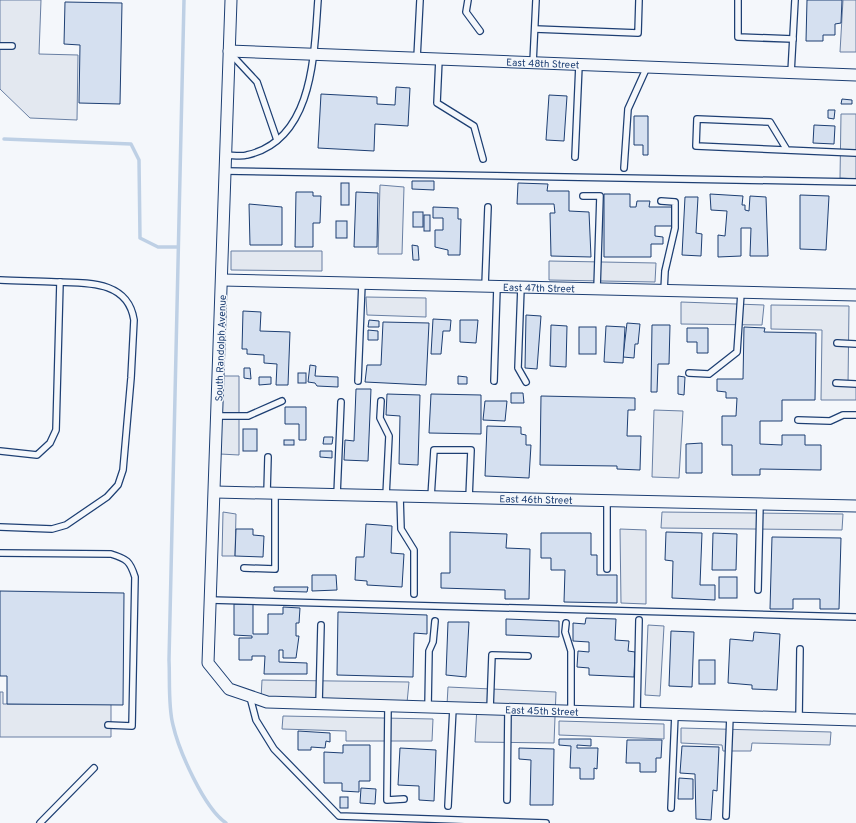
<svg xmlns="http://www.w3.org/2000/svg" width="856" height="823" font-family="Overpass,sans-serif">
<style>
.parking{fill:#e3e8f0;stroke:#687fa3}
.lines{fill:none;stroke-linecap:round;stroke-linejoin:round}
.stream{stroke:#bed0e5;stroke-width:3.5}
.building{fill:#d5e0f0;stroke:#1d3f73}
.lane-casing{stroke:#1d3f73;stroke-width:8}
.street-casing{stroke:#1d3f73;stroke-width:13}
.lane{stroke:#f4f7fb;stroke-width:5.5}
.street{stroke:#f4f7fb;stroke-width:11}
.labels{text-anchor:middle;stroke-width:3;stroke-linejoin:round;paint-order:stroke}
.street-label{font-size:10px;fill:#1d3f73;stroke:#f4f7fb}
</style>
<rect width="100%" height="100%" fill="#f4f7fb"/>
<!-- parking -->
<g class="parking">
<path d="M0 0H41L39 54 78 55 77 120 30 118 0 89Z"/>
<path d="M843 0H856V52H840Z"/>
<path d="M841 114H856V179L840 178Z"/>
<path d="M380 185 404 187 402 254H378Z"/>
<path d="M231 251H322V271L231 270Z"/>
<path d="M549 261 656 263 655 282 549 280Z"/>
<path d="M366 297 426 298V317L367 315Z"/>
<path d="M681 302 764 305 762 325 681 324Z"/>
<path d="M771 305 849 306 848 385 856 386V400H821L822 330 771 329Z"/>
<path d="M223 376H239V455L220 454Z"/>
<path d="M654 410 683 411 679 478 652 477Z"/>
<path d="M223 512 236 514 235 556H222Z"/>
<path d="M662 512 843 514 842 530 661 528Z"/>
<path d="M620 529 646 530V604L621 603Z"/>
<path d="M648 625 664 626 660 696 645 695Z"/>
<path d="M262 680 409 682 407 703 261 699Z"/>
<path d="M448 687 556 692 554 743 475 742 477 706 447 705Z"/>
<path d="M0 692H3V704H111V737H0Z"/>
<path d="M283 716 433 719 432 741H346V731L282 729Z"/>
<path d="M559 721 664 724V739L559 735Z"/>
<path d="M681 728 831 732 830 745 752 743 751 751H723L722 745 681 743Z"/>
</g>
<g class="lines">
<!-- stream -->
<g class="stream">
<path d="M184 0 169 660C170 679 168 707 173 725 179 751 204 808 226 823"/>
<path d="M4 139 131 144 139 160 140 238 158 247H178"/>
</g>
</g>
<!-- building -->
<g class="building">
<path d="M807 0H842L841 23 835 24V35H823V41H806Z"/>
<path d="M65 2 122 3 120 104 79 103 80 45 64 44Z"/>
<path d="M396 87 410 88 408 126 375 124 374 151 318 148 321 94 377 97V104L395 105Z"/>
<path d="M549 95 567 96 564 141 546 140Z"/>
<path d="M842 99 852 100V104H841Z"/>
<path d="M828 110H835L834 119 828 118Z"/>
<path d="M634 116H648V155H643V145H634Z"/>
<path d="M814 125 835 126 834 144 813 143Z"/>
<path d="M412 181H434V190L412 189Z"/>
<rect x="341" y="183" width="8" height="22"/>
<path d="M518 183 548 184 547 191H569V211L589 212 591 257 551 256 550 213H555L554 204H517Z"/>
<path d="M296 192H313V196H321L320 223H313V247H295Z"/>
<path d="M356 192 378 193 377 247H354Z"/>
<path d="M604 194H630V207H636L637 201H650L649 207H672V226H655V236L663 237V244H651V257H604Z"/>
<path d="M710 194 743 196 742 205H745V210L749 211 750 196 766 197 768 256H750L751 228H741V256L718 257V235L725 236 727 211 711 210Z"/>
<path d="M800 195 829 196 826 250 800 249Z"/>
<path d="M685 197H698L696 233 702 234 701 256 682 255Z"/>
<path d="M249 204 282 207V245H250Z"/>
<path d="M433 207 458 208V219H461L460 255H448V250L435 247V230H443V218H433Z"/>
<rect x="413" y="212" width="10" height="15"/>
<rect x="424" y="215" width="6" height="16"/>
<rect x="336" y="221" width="11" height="17"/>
<path d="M412 245 418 246 419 260H413Z"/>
<path d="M243 311 261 312 260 331 290 332 288 385H276L277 364 264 363V355L247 354V349H242Z"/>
<path d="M526 315 541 316 537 369 525 368Z"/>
<path d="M433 319 451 320 450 331H443L441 354H431Z"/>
<path d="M369 320 379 321V327H368Z"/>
<path d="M460 320H478L476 343 460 342Z"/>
<path d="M383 322 429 323 426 385 365 382 367 365H381Z"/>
<path d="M627 323 640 324 638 344H635L634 358 623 357Z"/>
<path d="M551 325 567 326 566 367 550 366Z"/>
<path d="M652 325H670L669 364H658L657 392H651Z"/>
<path d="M606 326 625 327 623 363 604 362Z"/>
<rect x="579" y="327" width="17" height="27"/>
<path d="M744 327 765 328 764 332 816 333 815 400H782V421H760V444L782 445V435H805V445H821V470L760 469V475H732V445H722V416H736L737 398H726V392L717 391V379H743Z"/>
<path d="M687 328H708V353H697V342H687Z"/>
<path d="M368 330 378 331V340H368Z"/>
<path d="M310 365 316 366 315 376 338 377V387L317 386 315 383 308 382Z"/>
<path d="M244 368H250L251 379 244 378Z"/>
<rect x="298" y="373" width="8" height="10"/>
<path d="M458 376 467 377V384H458Z"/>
<path d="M678 376 685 377 684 395 678 394Z"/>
<path d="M259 377H271V384L259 385Z"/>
<path d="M356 389H371L368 461 344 460 345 440 354 441Z"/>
<path d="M511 393H523L524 403H511Z"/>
<path d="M387 394 420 395 418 465 399 464 400 416 386 415Z"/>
<path d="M431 394 481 395V434L429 433Z"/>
<path d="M541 396 635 398V410H628L627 436H641L640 470 617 469V466L540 465Z"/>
<path d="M485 401H507L505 421 483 420Z"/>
<path d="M285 407H306V440H299V424H285Z"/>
<path d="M487 426 521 427V434L526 435V445H531L529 478 485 476Z"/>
<rect x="243" y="429" width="14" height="22"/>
<path d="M324 437H333L332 444H323Z"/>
<rect x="284" y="440" width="10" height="5"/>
<path d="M702 443V473H686V444Z"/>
<path d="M320 451H332V458L320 457Z"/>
<path d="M366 524 392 526 391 553 404 554 402 587 367 585V581L355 580 356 557H364Z"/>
<path d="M236 529H253V535L264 536 263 557 235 556Z"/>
<path d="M450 532 507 534 506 548 530 549 529 599H505V590L441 588V573H450Z"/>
<path d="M666 532 702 533 700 585H715V600L672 598 673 561 665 560Z"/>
<path d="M541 533H591V555H597V575H617V603L564 602 565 570H551V558H541Z"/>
<path d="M713 533 737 534 736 570H712Z"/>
<path d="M772 537 841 538 839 609H820V599H793V609H770Z"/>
<path d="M312 575H336L337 590 312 591Z"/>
<rect x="719" y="577" width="18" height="21"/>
<path d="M274 587H308L307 592 274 591Z"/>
<path d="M0 591 124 593 123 705 7 704V676H0Z"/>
<path d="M234 604H253V634H268V614H283V607L300 608 299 623H296V636H299L296 658H283V650H279V662L307 663V674H264L265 656H252V660H239V638H252V636L234 635Z"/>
<path d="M338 612 427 615V634L414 633 413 677 337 675Z"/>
<path d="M586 618 616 619 615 640 629 641 628 651 635 652 634 677 589 675V668L577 667 578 651 589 652V642L573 641V623L585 624Z"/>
<path d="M506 619 559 621V637L506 635Z"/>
<path d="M448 622H469L466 677 446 675Z"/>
<path d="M671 631 694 632 692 687 669 686Z"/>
<path d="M754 632 780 634 777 690 752 689V685L728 683 730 639 753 641Z"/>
<rect x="699" y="660" width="16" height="24"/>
<path d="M298 731 330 733V742L326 741 325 748 311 747V750H298Z"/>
<path d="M559 739H591V746L577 745V748H598L597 769 594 768V779H580V768H570L571 746 559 745Z"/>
<path d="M627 740H662L661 758H656V772H640V763H626Z"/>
<path d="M343 745H370V781H359V792L342 791V783H324V752L343 753Z"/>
<path d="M682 746 719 747 717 791 713 790 711 820 696 819 695 774 680 773Z"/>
<path d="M400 748 436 750 434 801 419 800V786L398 785Z"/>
<path d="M519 748 554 749 553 805H530L531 760 519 759Z"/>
<path d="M679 778 693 779V799H678Z"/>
<path d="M361 788 376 789 375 804 360 803Z"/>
<rect x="340" y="797" width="8" height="11"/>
</g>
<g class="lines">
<!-- lane casing -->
<g class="lane-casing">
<g id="lane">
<path d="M468 0 466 12 480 31"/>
<path d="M738 0V37L793 39"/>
<path d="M535 29 638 33 639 0"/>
<path d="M0 46H12"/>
<path d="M230 53 257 82 277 140"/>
<path d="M417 58 420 0"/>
<path d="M439 59 437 103 474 126 483 159"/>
<path d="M533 63 536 0"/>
<path d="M791 73 795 0"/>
<path d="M787 150 770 122 697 119 696 146 855 153H856"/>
<path d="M226 155C232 155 241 157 247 155 314 140 314 54 318 0"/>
<path d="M575 157 579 65"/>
<path d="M624 168 628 109 647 67"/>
<path d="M225 171 856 182"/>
<path d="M583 196H600L597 289"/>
<path d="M661 201 675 202V228L665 271 664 291"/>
<path d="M0 280C19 281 37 281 56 282 86 283 128 280 134 320L131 378 123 470 118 485 107 497 66 525 52 529 0 527"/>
<path d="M485 286 488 207"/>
<path d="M521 287 518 368 526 382"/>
<path d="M837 343 856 344"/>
<path d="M689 373 709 374 737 352 741 293"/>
<path d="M358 381 362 283"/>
<path d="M494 381 497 287"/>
<path d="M836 383 856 384"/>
<path d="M381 401 380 418 389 436 386 496"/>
<path d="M218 416H248L282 401"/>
<path d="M798 420 830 421 843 415H856"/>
<path d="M0 451 37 455 50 443 56 430 60 282"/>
<path d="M267 493 268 457"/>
<path d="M337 495 341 402"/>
<path d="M400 496 401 529 414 550V594"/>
<path d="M431 497 434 450H471L469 498"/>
<path d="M0 553 111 554C127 559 130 561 135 577L132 726 108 725"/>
<path d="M244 568 275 569V493"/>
<path d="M607 569V501"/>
<path d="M758 590 760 504"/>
<path d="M210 600 856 617"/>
<path d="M566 623 565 632 571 651V711"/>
<path d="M250 697 256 720 274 749 339 816 546 823"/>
<path d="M319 704 321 625"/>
<path d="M388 706 387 800 404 799"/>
<path d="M428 707 429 651 433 642 435 621"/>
<path d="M490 709 492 655 528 656"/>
<path d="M637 713 639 620"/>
<path d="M799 718 800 649"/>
<path d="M507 800 508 709"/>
<path d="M448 806 453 708"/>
<path d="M671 808 675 714"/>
<path d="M726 816 730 716"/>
<path d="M40 823 94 768"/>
</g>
</g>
<!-- street casing -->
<g class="street-casing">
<g id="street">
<path id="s1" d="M231 0 208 663 229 689 267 702 856 720"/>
<path id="s2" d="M229 51 856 75"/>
<path id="s3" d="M222 280 856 295"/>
<path id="s4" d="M215 492 856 506"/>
</g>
</g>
<!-- lane -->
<use href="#lane" class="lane"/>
<!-- street -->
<use href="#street" class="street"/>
</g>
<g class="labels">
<!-- street labels -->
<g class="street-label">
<text dy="4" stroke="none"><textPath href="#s2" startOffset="314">East 48th Street</textPath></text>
<text dy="4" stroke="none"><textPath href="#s3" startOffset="317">East 47th Street</textPath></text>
<text transform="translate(220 348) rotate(-88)" y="4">South Randolph Avenue</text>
<text dy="4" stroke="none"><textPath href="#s4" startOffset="321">East 46th Street</textPath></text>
<text dy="4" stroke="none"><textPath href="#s1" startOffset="1012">East 45th Street</textPath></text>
</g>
</g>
</svg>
